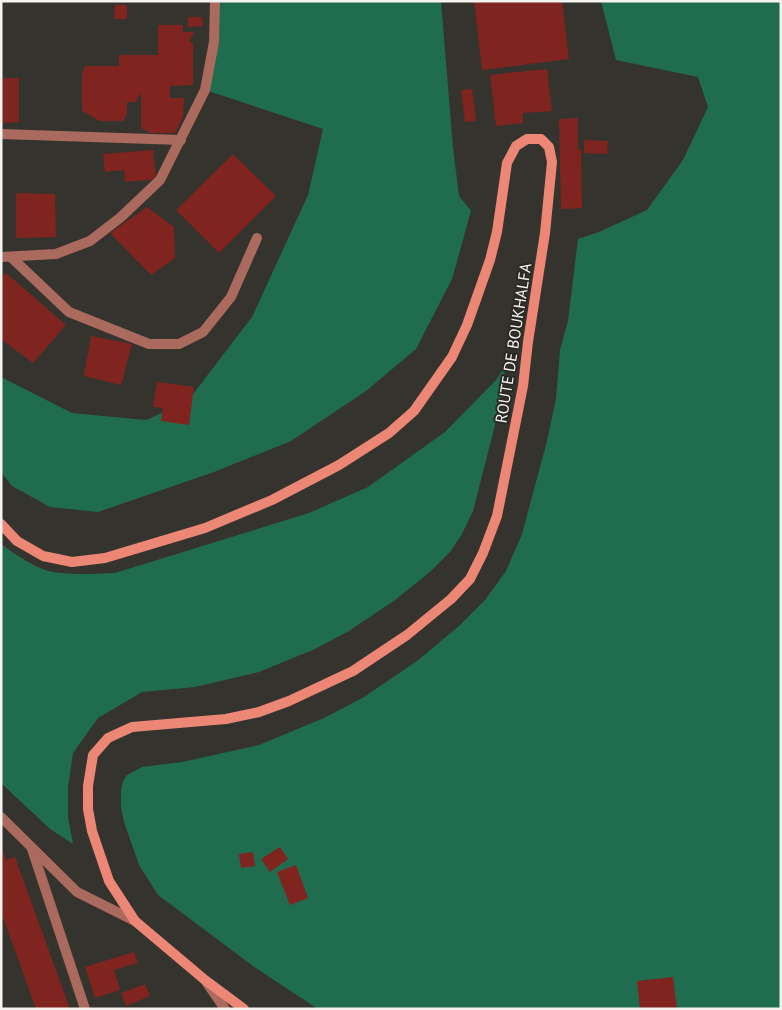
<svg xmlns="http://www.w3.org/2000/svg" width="782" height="1010" font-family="'PT Sans',sans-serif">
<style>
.green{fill:#206c4f}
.building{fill:#80241f}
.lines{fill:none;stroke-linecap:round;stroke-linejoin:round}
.street{stroke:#aa6a5e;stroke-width:10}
.secondary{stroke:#ec8775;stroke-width:10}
.labels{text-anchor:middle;stroke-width:4;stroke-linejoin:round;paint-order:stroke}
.street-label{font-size:16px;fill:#f5f3f0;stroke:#2b2923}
</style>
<rect width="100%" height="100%" fill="#35332d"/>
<!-- green -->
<g class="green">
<path d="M215 1H441L453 148 459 196 471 211 452 279 416 349 366 391 291 441 214 472 98 512 50 507 12 486 1 472V377L72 413 146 420 187 402 252 317 308 195 323 129 205 90Z"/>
<path d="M601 1H781V1009H318L253 966 158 895 139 865 124 822 121 807V791L123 781 127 775 142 767 182 762 259 745 324 718 364 697 417 661 459 626 485 600 506 571 522 534 546 445 556 399 560 350 568 321 578 239 599 232 647 210 683 160 708 107 698 77 616 60Z"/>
<path d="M505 366 503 390 494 429 473 511 462 534 450 552 431 571 395 600 349 631 315 649 259 672 195 687 142 692 98 718 73 753 68 787V817L73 844 50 829 1 783V544C15 554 36 569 53 572 73 575 95 574 115 573L309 513 368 487 445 432 496 380Z"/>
</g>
<!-- building -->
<g class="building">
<path d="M474 1H562L569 59 482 70Z"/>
<path d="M115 5H127V19H114Z"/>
<path d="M188 17H202L203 26 188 27Z"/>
<path d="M158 25H183V32H194L189 41 193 43V85L170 86V98H184L183 117 175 133H151L141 128V92L136 102H127V114L123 121H100L82 111V73L85 66H119V55H158Z"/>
<path d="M547 69 552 111 523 113V123L496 126 490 75Z"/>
<path d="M1 78H19V122L1 123Z"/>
<path d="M472 89 476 121 465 122 461 90Z"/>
<path d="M578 118V149H581L582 208 561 209 559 119Z"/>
<path d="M584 140 608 141 607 154 584 153Z"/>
<path d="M153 150 156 179 125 182 124 170 105 172 103 154Z"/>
<path d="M233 154 276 196 219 253 176 210Z"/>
<path d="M16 193 55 194 56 237 16 238Z"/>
<path d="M147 207 174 227 175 258 151 275 110 233Z"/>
<path d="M6 273 66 325 33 363 1 339V277Z"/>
<path d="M91 336 132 344 121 385 84 376Z"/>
<path d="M157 382 194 387 189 425 161 421 163 408 153 407Z"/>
<path d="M1 846 6 860 15 857 70 1009H36L1 912Z"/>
<path d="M280 847 288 859 270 872 261 859Z"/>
<path d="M253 852 255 866 241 868 239 854Z"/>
<path d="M296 865 308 898 290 905 277 872Z"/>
<path d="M134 952 138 963 114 970 120 990 95 998 85 967Z"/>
<path d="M673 977 677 1009H640L637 981Z"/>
<path d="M145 984 150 996 126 1006 121 993Z"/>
</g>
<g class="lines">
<!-- street -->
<g class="street">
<path d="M1 134 181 140"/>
<path d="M1 257 56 254 90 241 121 217 160 180 205 90 214 42 215 1"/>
<path d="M11 257 69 312 149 344H179L203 332 231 297 257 238"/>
<path d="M1 817 77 892 135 921"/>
<path d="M32 849 85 1009"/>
<path d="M207 983 225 1009"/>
</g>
<!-- secondary -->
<path class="secondary" d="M1 524 17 541 43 556 72 562 105 558 205 528 272 500 339 465 389 433 414 411 452 357 467 325 490 260 497 232 507 163 516 146 527 139H541L549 147 552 162 545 233 528 342 523 386 497 516 483 553 470 579 451 599 407 635 353 671 289 701 259 712 226 719 132 727 108 738 93 755 88 786V809L92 831 109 881 135 921 205 980 244 1009"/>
</g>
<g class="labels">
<!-- street labels -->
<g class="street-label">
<text transform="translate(513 343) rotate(-81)" y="6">ROUTE DE BOUKHALFA</text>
</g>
</g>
<!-- border -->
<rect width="782" height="1010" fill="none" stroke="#f5f3f0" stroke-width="5"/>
</svg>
